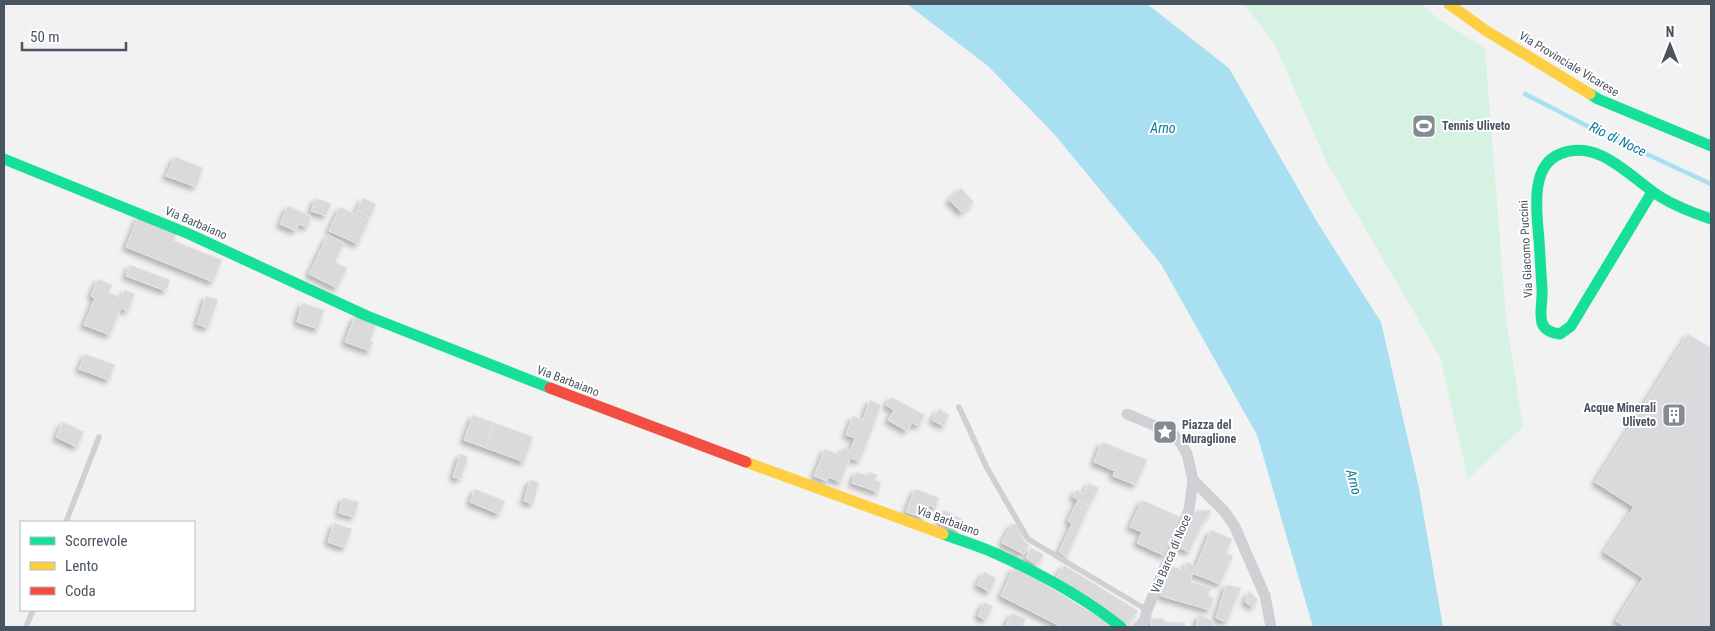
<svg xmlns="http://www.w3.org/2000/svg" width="1715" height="631" font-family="'Roboto Condensed',sans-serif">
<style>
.green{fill:#d6f2e2}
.water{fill:#a9e0f1}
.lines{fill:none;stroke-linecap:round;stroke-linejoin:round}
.stream{stroke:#a9e0f1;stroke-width:4.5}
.building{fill:#dadadc;stroke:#e4e4e5;filter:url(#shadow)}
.lane{stroke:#ced0d3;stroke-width:5.5}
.street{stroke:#ced0d3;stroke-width:11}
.fast{stroke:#16e098;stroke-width:11}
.slow{stroke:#ffcf43;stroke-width:11}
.jam{stroke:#f24e42;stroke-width:11}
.labels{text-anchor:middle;stroke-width:4;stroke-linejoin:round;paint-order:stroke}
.street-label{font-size:12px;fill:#485460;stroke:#fff}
.poi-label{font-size:12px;font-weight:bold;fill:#485460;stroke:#fff;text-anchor:start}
.water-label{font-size:14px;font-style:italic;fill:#067a9d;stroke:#fff}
</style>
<defs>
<filter id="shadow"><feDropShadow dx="-3.5" dy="3.5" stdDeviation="2.5" flood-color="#0004"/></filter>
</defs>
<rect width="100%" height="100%" fill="#f3f2f2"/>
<!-- green -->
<path class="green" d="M1244 4H1422L1437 18 1485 48 1506 318 1523 427 1468 479 1440 357 1326 161 1274 43Z"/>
<!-- water -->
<path class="water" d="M907 4H1147L1229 68 1319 225 1381 322 1419 488 1443 627H1313L1257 435 1161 264 1055 135 988 66Z"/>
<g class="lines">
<!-- stream -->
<path class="stream" d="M1525 94 1595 130 1711 184"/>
</g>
<!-- building -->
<g class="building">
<path d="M175 157 203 168 196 187 166 176Z"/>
<path d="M961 188 974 202 962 213 949 200Z"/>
<path d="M316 198 331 204 326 216 311 211Z"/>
<path d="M363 198 376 204 370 218 356 212Z"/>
<path d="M288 206 312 217 307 227 299 224 296 231 280 224Z"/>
<path d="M340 207 369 220 358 244 329 231Z"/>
<path d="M138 217 177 232 174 241 222 260 213 282 126 247Z"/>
<path d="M328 235 344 243 335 262 347 268 337 288 309 274Z"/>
<path d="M130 265 170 280 166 291 126 276Z"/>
<path d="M98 279 112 285 109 293 122 298 125 290 135 294 128 311 121 308 110 335 84 325 95 298 91 296Z"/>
<path d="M206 296 218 300 208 328 197 324Z"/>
<path d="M302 303 324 310 318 329 297 322Z"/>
<path d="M355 316 376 324 370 341 373 342 370 351 345 342Z"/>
<path d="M1688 334 1711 348V627H1626L1616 621 1643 578 1604 552 1634 507 1595 482Z"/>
<path d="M85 354 115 365 109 380 79 369Z"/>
<path d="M891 397 925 415 919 426 912 423 907 431 888 420 894 410 886 405Z"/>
<path d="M870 400 881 405 860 461 850 458 841 482 828 477 827 481 814 476 825 449 840 455 843 448 850 451 855 438 846 435 853 416 863 420Z"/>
<path d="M939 409 949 415 944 426 932 420Z"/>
<path d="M473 415 495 423 486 448 464 440Z"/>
<path d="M63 422 84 432 77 447 56 437Z"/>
<path d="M495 423 533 437 524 462 486 448Z"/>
<path d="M1102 442 1147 460 1136 485 1113 476 1115 471 1094 462Z"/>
<path d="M460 454 468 457 461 479 453 477Z"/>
<path d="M856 472 868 476 869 472 877 475 875 480 881 482 878 492 852 483Z"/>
<path d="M530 480 539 482 533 504 524 501Z"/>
<path d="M1089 483 1099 488 1089 506 1073 497 1076 490 1083 494Z"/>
<path d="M475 489 505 501 499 514 470 502Z"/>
<path d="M915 489 939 498 936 508 929 505 924 518 906 512Z"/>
<path d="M343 498 359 502 354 517 339 513Z"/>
<path d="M1078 500 1089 506 1067 557 1059 552 1072 524 1068 521Z"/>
<path d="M1142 500 1182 518 1165 556 1137 543 1142 532 1130 527Z"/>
<path d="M944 510 964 520 959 531 939 522Z"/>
<path d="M1198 510 1212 511 1204 521 1189 552 1178 547 1192 516Z"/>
<path d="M334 523 352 529 345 548 328 542Z"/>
<path d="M1018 524 1024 541 1029 545 1024 554 1002 543 1011 525Z"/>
<path d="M1211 530 1232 539 1226 553 1233 556 1220 584 1192 573 1191 582 1211 588 1208 596 1214 598 1210 610 1161 596 1170 566 1184 570 1187 562 1196 567Z"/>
<path d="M1031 548 1044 555 1037 565 1026 558Z"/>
<path d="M1064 565 1138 611 1128 625 1056 578Z"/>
<path d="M1014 567 1038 580 1115 627H1062L1001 596Z"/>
<path d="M984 572 996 578 990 592 977 585Z"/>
<path d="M1226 585 1241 588 1227 622 1216 618Z"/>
<path d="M1249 591 1258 600 1253 607 1245 602Z"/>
<path d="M984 602 993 606 986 620 978 616Z"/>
<path d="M1012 613 1026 619 1022 627H1005Z"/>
<path d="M1199 615 1214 622 1212 627H1196Z"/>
<path d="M1150 618 1164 619V622L1185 623V627H1151Z"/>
</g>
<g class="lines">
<!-- lane -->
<g class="lane">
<path d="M959 407 987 468 1028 539 1147 610"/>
<path d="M66 522 99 437"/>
<path d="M26 627 33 610"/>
</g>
<!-- street -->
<g class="street">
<path d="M1127 414 1172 433 1181 443 1187 454 1193 480 1189 510 1147 610 1144 622 1138 627"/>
<path d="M1193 480 1225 512 1235 527 1265 596 1271 627"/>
</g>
<!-- fast -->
<g class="fast">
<path d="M1590 94 1598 99 1711 146"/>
<path d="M4 159 189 234 367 316 550 388"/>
<path d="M1652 192 1571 326 1560 334C1552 333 1545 331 1542 323 1539 312 1543 300 1542 289 1541 273 1540 256 1539 240 1537 214 1529 166 1560 154 1598 138 1630 177 1659 196 1675 206 1693 213 1711 219"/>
<path d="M943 534C962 541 983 547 1001 556 1043 575 1085 598 1121 627"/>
</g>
<!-- slow -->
<g class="slow">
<path d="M1449 4 1485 30 1590 94"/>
<path d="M746 462 943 534"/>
</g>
<!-- jam -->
<path class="jam" d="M550 388 746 462"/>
</g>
<!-- icons -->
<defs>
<g id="stadium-square" transform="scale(1.25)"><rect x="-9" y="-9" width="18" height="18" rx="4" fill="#848b93" stroke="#fff"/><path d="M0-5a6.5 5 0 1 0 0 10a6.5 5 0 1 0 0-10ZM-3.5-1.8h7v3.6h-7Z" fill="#fff"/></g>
<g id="building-square" transform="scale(1.25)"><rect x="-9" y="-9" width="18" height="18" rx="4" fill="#848b93" stroke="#fff"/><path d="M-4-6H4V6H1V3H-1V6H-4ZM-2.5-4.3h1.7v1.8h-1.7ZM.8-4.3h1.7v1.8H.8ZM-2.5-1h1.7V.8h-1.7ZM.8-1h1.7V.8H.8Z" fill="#fff"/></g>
<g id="sight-square" transform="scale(1.25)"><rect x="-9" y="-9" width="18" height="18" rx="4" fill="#848b93" stroke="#fff"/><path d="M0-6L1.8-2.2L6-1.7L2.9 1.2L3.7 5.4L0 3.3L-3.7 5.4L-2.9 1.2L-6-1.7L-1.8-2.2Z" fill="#fff"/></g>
</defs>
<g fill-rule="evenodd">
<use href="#stadium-square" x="1424" y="126"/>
<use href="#building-square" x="1674" y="415"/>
<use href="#sight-square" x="1165" y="432"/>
</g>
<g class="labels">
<!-- street labels -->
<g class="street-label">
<text transform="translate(1569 64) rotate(31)" y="4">Via Provinciale Vicarese</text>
<text transform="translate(196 223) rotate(23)" y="4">Via Barbaiano</text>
<text transform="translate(1526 249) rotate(-93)" y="4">Via Giacomo Puccini</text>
<text transform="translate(568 381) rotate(21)" y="4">Via Barbaiano</text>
<text transform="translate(948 521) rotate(20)" y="4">Via Barbaiano</text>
<text transform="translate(1171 554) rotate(-67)" y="4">Via Barca di Noce</text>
</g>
<!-- poi labels -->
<g class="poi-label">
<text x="1442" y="130">Tennis Uliveto</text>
<text x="1656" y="412" text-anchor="end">Acque Minerali<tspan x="1656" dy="14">Uliveto</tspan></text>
<text x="1182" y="429">Piazza del<tspan x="1182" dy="14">Muraglione</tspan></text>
</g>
<!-- water labels -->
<g class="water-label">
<text x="1163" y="133">Arno</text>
<text transform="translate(1618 139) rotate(26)" y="5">Rio di Noce</text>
<text transform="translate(1354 482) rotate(75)" y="5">Arno</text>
</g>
</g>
<!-- border -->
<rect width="1715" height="631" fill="none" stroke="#485460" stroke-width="10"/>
<!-- legend -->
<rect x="20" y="521" width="175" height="90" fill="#ffffff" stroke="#b6bbbf"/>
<rect x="30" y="537" width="25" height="8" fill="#16e098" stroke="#b6bbbf"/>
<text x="65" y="546" font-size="15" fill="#485460">Scorrevole</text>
<rect x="30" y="562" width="25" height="8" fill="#ffcf43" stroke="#b6bbbf"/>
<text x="65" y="571" font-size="15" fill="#485460">Lento</text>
<rect x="30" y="587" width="25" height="8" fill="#f24e42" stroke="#b6bbbf"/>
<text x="65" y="596" font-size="15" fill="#485460">Coda</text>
<!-- north arrow -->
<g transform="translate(1670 45)" stroke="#ffffff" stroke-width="4" paint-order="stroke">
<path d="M0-4L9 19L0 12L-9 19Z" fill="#485460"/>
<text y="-8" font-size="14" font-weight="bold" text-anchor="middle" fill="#485460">N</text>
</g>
<!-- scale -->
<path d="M22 42v8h104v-8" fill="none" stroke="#485460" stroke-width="2.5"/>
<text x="30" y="42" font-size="15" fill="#485460" stroke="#ffffff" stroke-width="4" paint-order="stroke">50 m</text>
</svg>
